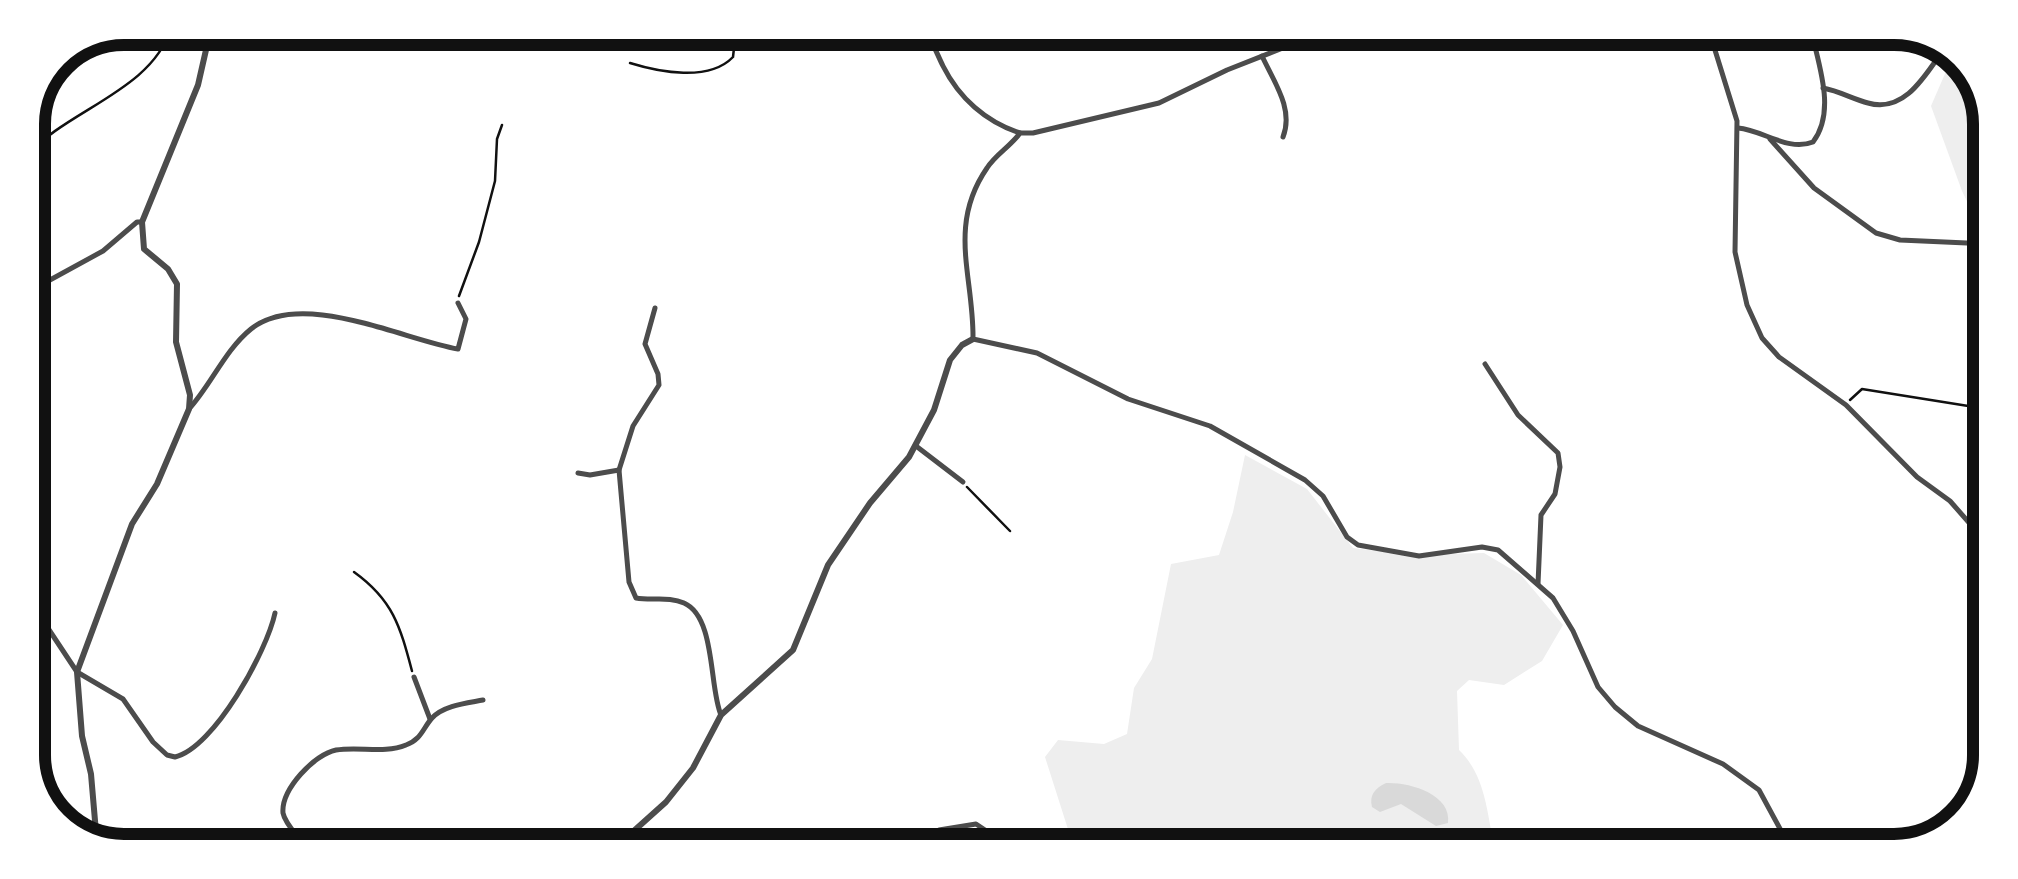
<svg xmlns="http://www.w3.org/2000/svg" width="2018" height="879" font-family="'Source Serif 4',serif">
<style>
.green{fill:#eee}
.water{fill:#d9d9d9}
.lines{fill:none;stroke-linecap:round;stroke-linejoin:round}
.path{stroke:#111;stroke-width:2.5}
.minor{stroke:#4c4c4c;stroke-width:5}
.tertiary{stroke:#4c4c4c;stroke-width:6}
.motorway{stroke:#111;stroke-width:10}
.rim{fill:none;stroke:#111;stroke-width:12}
</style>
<rect width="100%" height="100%" fill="#fff"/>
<!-- green -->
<g class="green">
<path d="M1954 53C2005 92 1990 174 1989 231L1981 230 1962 191 1931 106Z"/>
<path d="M1245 455 1307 489 1353 548 1410 555 1484 553 1521 575 1563 625 1542 661 1504 685 1469 680 1457 691 1459 750C1485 775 1487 811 1494 846L1331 838 1298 831 1281 849 1074 848 1045 757 1058 740 1104 744 1127 734 1134 688 1152 659 1171 564 1219 555 1233 512Z"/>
</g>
<!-- water -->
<path class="water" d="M1386 783C1409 782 1452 794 1448 823L1436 826 1401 804 1380 812 1372 807C1369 795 1375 788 1386 783Z"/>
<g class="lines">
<!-- path -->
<g class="path">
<path d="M630 63C659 72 709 82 733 57L736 30"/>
<path d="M28 155C66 110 152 91 171 28"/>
<path d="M459 296 479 242 495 181 497 139 502 125"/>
<path d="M1850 400 1862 389 1987 409"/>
<path d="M967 487 1010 531"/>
<path d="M354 572C393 600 400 626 412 671"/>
</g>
<!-- minor -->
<g class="minor">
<path d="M925 31C933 42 937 54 943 66 959 98 986 122 1020 133"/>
<path d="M1323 32 1227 70 1159 103 1033 133H1020C1011 146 996 154 987 168 947 226 974 277 973 339L1037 353 1128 399 1210 426 1305 480 1323 496 1347 537 1358 545 1419 556 1482 547 1498 550 1553 598 1573 631 1598 687 1615 707 1638 726 1723 764 1759 790 1792 851"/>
<path d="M1710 34 1737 121 1735 252 1747 305 1762 338 1779 357 1846 405 1917 477 1950 501 1986 542"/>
<path d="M1262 56C1274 82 1294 109 1283 137"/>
<path d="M1823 88C1839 91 1853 99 1868 103 1906 114 1927 72 1946 46"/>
<path d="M1738 128C1763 130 1788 152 1813 142 1836 112 1819 66 1812 34"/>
<path d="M1770 139 1814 188 1876 233 1900 240 1989 244"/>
<path d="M28 292 103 251 137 222H142"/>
<path d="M655 308 645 344 658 374 659 385 633 426 619 470 629 582 636 598C652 601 669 596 684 603 716 617 709 688 721 715"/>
<path d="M1485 364 1518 415 1558 453 1560 467 1555 494 1541 515 1538 584"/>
<path d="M189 409C211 385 225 350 251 329 301 289 402 339 458 349L466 319 458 303"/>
<path d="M916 446 963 482"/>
<path d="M578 473 590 475 619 470"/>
<path d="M28 598 77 672 123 699 153 742 167 755 175 757C214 748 267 651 275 613"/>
<path d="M414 677 430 719"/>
<path d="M304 845C298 836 285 824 283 813 281 789 315 754 336 750 359 746 384 754 406 745 421 740 423 728 432 718 444 705 468 703 483 700"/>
<path d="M889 848 939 830 976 824 994 836"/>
<path d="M1778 851 1784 839"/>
</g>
<!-- tertiary -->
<g class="tertiary">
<path d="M97 844 91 774 82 736 77 672 132 524 157 484 189 409 190 395 176 342 177 284 168 269 144 249 142 222 198 85 211 28"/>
<path d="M617 846 666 802 693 768 721 715 793 650 828 565 870 503 909 457 934 410 950 360 962 345 973 339"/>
</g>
<!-- motorway -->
<path class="motorway" d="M1893 851 1968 810"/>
</g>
<!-- crop -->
<path d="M0 0H2018V879H0ZM124 45H1894A79 79 0 0 1 1973 124V755A79 79 0 0 1 1894 834H124A79 79 0 0 1 45 755V124A79 79 0 0 1 124 45Z" fill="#fff" fill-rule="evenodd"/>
<path class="rim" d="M124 45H1894A79 79 0 0 1 1973 124V755A79 79 0 0 1 1894 834H124A79 79 0 0 1 45 755V124A79 79 0 0 1 124 45Z"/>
</svg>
